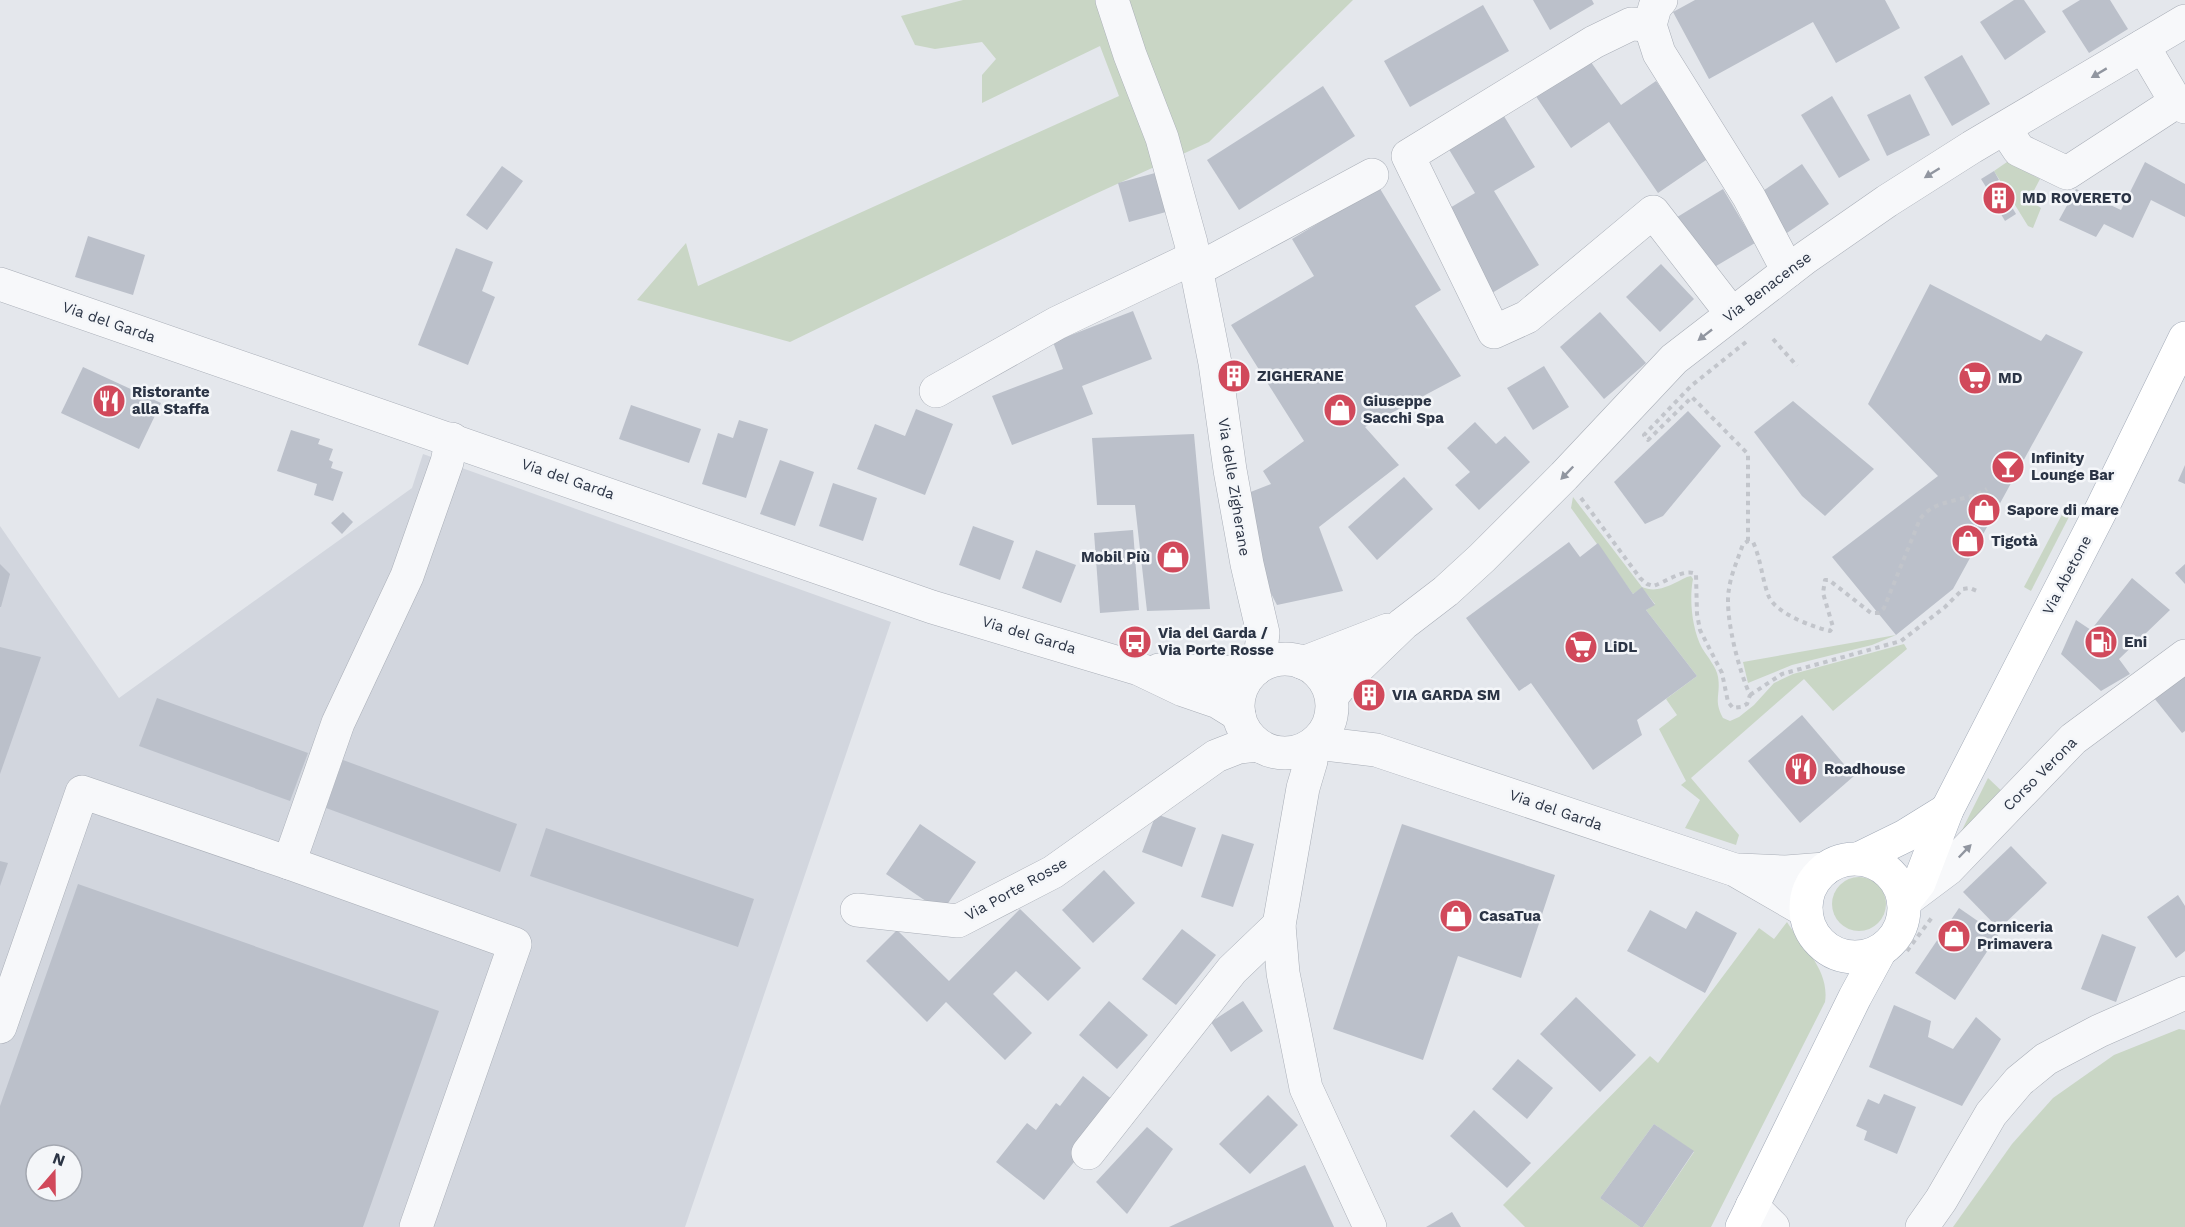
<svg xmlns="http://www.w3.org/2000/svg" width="2185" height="1227" font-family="'Work Sans',sans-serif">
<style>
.built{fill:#d2d6de;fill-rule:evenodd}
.green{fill:#c9d6c5}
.building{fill:#bbc0ca;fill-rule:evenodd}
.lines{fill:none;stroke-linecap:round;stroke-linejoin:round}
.minor-casing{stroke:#a9aeb7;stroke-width:34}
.major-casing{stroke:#a3abb8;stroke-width:34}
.path{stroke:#c2c5cb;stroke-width:4;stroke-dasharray:4.5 4.5;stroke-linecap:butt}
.minor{stroke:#f7f8fa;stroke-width:33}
.major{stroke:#fff;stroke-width:33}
.oneway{fill:#9196a0}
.labels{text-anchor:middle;stroke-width:5;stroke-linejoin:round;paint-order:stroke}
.poi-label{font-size:15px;font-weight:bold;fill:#2b3445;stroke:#f4f6f9;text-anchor:start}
.street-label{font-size:15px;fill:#2b3445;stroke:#f4f6f9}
</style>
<rect width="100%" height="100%" fill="#e4e7ec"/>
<!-- built -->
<path class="built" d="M423 454 891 622 685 1227H0V526L119 698 412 488ZM36 1155H72V1191H36Z"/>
<!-- green -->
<g class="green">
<path d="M963 0H1353L1209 142 1093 195 790 342 637 300 686 243 698 286 1119 96 1100 46 982 103V75L996 59 982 42 935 49 915 45 901 16Z"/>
<path d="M2007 162 2040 179 2029 200 2041 208 2033 228 2028 226 1994 171Z"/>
<path d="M1573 497 1642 587C1658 594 1672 584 1687 577L1691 576 1693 579C1689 600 1692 629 1702 648 1707 656 1717 668 1718 677 1721 695 1713 700 1723 718L1730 721 1739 717 1754 705 1774 683 1793 674 1904 644 1907 649 1833 711 1804 679 1691 778 1739 835 1736 845 1685 828 1700 800 1681 785 1686 781 1659 729 1677 715 1666 699 1697 676 1646 610 1655 604 1642 588 1633 594 1571 508Z"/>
<path d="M2067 505 2073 509 2031 591 2024 587Z"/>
<path d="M1896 635 1872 645 1792 665 1748 683 1743 662Z"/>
<path d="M1988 778 2008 797 1956 842Z"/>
<circle cx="1859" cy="904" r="27"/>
<path d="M1787 922C1802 946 1830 970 1825 1002L1711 1227H1643L1694 1152 1654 1124 1600 1198 1640 1227H1525L1503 1205 1650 1056 1658 1063 1759 928 1774 939Z"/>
<path d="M2179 1029 2185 1030V1227H1953L2012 1144 2053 1098 2114 1055Z"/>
</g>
<!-- building -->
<g class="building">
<path d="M1533 0H1592L1594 4 1550 30Z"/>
<path d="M1695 0H1885L1900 28 1836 63 1813 22 1709 79 1673 12Z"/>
<path d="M2014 0H2024L2046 32 2005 60 1980 22Z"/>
<path d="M2080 0H2110L2128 29 2089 53 2062 11Z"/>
<path d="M1483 5 1509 51 1410 107 1384 61Z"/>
<path d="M1586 55 1621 105 1656 81 1709 158 1658 193 1609 122 1571 148 1533 92Z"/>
<path d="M1962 55 1990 104 1952 126 1924 77Z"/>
<path d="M1323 86 1355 136 1239 210 1207 160Z"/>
<path d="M1910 94 1930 135 1887 156 1867 115Z"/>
<path d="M1832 96 1870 160 1839 178 1801 115Z"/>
<path d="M1499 108 1535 167 1494 191 1539 265 1487 296 1438 215 1475 193 1444 141Z"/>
<path d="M2145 162 2185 184V217L2151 200 2133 238 2104 224 2096 237 2059 220 2076 189 2121 210Z"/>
<path d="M1802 164 1829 204 1784 235 1757 195Z"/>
<path d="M502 166 523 181 487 230 466 215Z"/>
<path d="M1994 171 1999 180 1986 187 1981 179Z"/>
<path d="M1155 173 1166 212 1129 222 1118 183Z"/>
<path d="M1999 185 2016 214 2005 221 1988 192Z"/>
<path d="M1379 187 1441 290 1415 306 1461 376 1365 427 1399 465 1319 527 1343 591 1277 605 1260 572 1248 493 1271 484 1263 471 1304 441 1231 325 1314 276 1292 239Z"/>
<path d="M1723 189 1755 243 1706 272 1674 219Z"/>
<path d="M88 236 145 255 133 295 75 277Z"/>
<path d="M456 248 493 262 482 291 495 297 468 365 418 345Z"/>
<path d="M1661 264 1694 299 1660 332 1626 297Z"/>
<path d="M1930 284 2041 341 2046 334 2083 352 1953 589 1896 635 1832 557 1938 476 1868 404Z"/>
<path d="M1133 311 1152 359 1082 386 1093 414 1012 445 992 396 1063 369 1053 342Z"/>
<path d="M1600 312 1646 363 1604 399 1560 347Z"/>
<path d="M1544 366 1569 407 1533 430 1507 388Z"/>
<path d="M83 367 161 403 139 449 61 413Z"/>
<path d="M1236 367 1241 383 1231 386 1226 370Z"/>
<path d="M1793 401 1874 469 1825 516 1802 496 1754 432Z"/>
<path d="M631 405 701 429 689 463 619 439Z"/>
<path d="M916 409 953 424 925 495 857 469 875 424 905 436Z"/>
<path d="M1688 411 1721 446 1663 516 1645 524 1614 482Z"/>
<path d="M739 420 768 429 746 498 702 484 718 433 733 438Z"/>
<path d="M1475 422 1496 444 1505 436 1530 462 1479 510 1455 485 1470 472 1447 448Z"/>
<path d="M291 430 320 439 318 444 333 449 329 460 333 462 331 468 343 472 333 501 314 495 317 484 277 471Z"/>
<path d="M1194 434 1210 609 1147 611 1135 505H1097L1092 438Z"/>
<path d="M780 460 814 472 795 526 760 514Z"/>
<path d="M2185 465V484L2178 481Z"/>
<path d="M1404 477 1433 509 1377 560 1348 527Z"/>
<path d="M833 483 877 498 863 541 819 526Z"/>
<path d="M343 512 353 522 342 534 331 523Z"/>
<path d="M973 526 1014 541 1000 580 959 565Z"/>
<path d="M1133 530 1139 610 1100 613 1094 533Z"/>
<path d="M1569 542 1580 557 1598 543 1633 594 1642 587 1655 605 1646 610 1697 676 1637 720 1642 735 1593 770 1531 683 1519 691 1466 618Z"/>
<path d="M1036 550 1076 565 1061 603 1022 588Z"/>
<path d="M0 564 10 574 1 607H0Z"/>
<path d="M2185 564V584L2175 573Z"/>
<path d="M2132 578 2170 610 2119 659 2130 674 2101 691 2061 654 2076 620 2091 630Z"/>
<path d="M0 647 41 657 0 774Z"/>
<path d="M2185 673V731L2182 733 2154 698Z"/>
<path d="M1375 685 1380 692 1364 704 1359 698Z"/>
<path d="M157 698 308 753 290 801 139 746Z"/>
<path d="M1802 715 1854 776 1800 823 1748 761Z"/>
<path d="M343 760 517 824 500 872 326 808Z"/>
<path d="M1156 814 1196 828 1182 867 1142 852Z"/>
<path d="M920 824 976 862 942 912 886 874Z"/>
<path d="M1402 824 1555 875 1521 978 1458 956 1423 1060 1333 1029Z"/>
<path d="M546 828 754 899 738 947 530 876Z"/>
<path d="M1222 834 1254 844 1233 907 1201 897Z"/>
<path d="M2011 846 2047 883 1999 929 1963 892Z"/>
<path d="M0 861 8 863 0 886Z"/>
<path d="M1104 870 1135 903 1093 943 1062 910Z"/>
<path d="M78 884 439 1011 363 1227H0V1106ZM36 1155H72V1191H36Z"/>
<path d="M2178 895 2185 906V951L2176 958 2147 917Z"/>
<path d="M1959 908 1998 935 1955 1000 1915 973Z"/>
<path d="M1020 909 1081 968 1048 1001 1016 971 993 994 1032 1033 1005 1060 946 1002 927 1022 866 961 897 930 949 981Z"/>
<path d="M1650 910 1686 929 1696 911 1737 933 1705 993 1627 951Z"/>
<path d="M1182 929 1216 955 1176 1005 1142 979Z"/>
<path d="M2102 934 2136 947 2116 1002 2081 989Z"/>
<path d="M1576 997 1636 1055 1600 1092 1540 1034Z"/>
<path d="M1109 1001 1148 1035 1117 1069 1079 1035Z"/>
<path d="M1243 1001 1263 1031 1231 1052 1211 1022Z"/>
<path d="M1894 1005 1931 1021 1928 1037 1953 1049 1976 1017 2001 1039 1962 1106 1869 1067Z"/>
<path d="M1518 1059 1553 1088 1527 1119 1492 1089Z"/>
<path d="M1083 1076 1119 1105 1044 1200 996 1162 1027 1123 1036 1130 1056 1103 1060 1106Z"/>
<path d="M1884 1094 1916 1107 1897 1154 1864 1140 1867 1131 1856 1126 1868 1099 1879 1104Z"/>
<path d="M1268 1095 1298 1125 1250 1174 1219 1144Z"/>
<path d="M1474 1110 1531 1163 1507 1188 1450 1136Z"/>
<path d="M1654 1124 1694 1151 1643 1227H1640L1600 1198Z"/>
<path d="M1147 1127 1173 1149 1127 1214 1096 1182Z"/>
<path d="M1305 1165 1334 1227H1169Z"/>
<path d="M1452 1212 1461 1227H1426Z"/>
</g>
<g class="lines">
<!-- minor casing -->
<g class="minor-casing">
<g id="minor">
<path d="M1112 0 1130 55 1162 138 1191 243 1215 363 1230 470 1247 564 1263 633 1261 651 1256 669"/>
<path d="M1661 0 1655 7 1650 25 1659 53 1749 197 1788 271"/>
<path d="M1650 25 1631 24 1594 42 1408 156 1494 332 1527 317 1653 212 1732 314"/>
<path d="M2143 46 2176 102 2185 107"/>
<path d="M2005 129 2019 150 2067 173 2176 102"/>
<path d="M1196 270 1372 175"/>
<path d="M0 284 932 607 1139 669 1183 690 1218 702 1239 715"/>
<path d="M936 391 1057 323 1193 258"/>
<circle cx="1285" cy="706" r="47"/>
<path d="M1303 663 1388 630"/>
<path d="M1159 670 1250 673"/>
<path d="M1332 696 1347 678 1403 624 1446 591 1482 558 1564 476 1674 359 1805 258 1887 201 1972 147 2185 21"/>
<path d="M1316 743 1376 750 1735 870 1806 911"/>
<path d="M1312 746 1311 761 1303 788 1279 925 1283 973 1306 1088 1370 1227"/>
<path d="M289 863 338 723 407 576 447 462 452 439"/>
<path d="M1740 870 1786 872 1825 869"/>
<path d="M1904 902 1948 869 2073 739 2185 656"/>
<path d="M857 910 958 921 1053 872 1216 756 1239 747 1257 745"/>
<path d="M0 1027 82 792 289 863 515 944 416 1227"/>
<path d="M1088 1153 1232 970 1279 925"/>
<path d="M1752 1206 1773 1227"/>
<path d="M1922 1227 1941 1200 1991 1114 2019 1081 2046 1059 2099 1031 2185 993"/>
</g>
</g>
<!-- major casing -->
<g class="major-casing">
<g id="major">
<circle cx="1855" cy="908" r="49"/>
<path d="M1858 859 1905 836 1947 810"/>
<path d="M1904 902 1919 883 1947 810 2102 508 2185 338"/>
<path d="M1742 1227 1855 997 1880 951"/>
</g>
</g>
<!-- path -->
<g class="path">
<path d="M1773 339 1797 366"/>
<path d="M1746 342 1691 386 1644 435 1648 440 1692 397 1748 454V541"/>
<path d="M1581 498 1640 578 1647 584 1653 586C1666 582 1684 568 1696 574L1697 614 1700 630 1722 673 1728 702 1733 708 1741 707 1747 704 1750 695C1739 671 1724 615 1729 589 1731 574 1738 559 1743 544L1748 541 1753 542C1761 559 1762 580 1769 597 1777 614 1813 627 1830 631L1833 627 1823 593 1825 580H1829L1871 613H1879L1884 608 1920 519C1936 497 1966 503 1987 489"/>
<path d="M1750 695 1782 674 1901 641 1945 607 1963 589 1970 588 1977 591"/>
<path d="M1907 951 1933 916"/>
</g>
<!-- minor -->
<use href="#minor" class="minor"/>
<!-- major -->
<use href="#major" class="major"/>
</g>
<!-- one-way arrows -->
<defs><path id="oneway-solid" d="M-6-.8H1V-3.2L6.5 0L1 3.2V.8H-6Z" transform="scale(1.5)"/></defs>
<g class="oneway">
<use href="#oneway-solid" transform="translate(2099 73) rotate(149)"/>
<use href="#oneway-solid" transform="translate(1932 173) rotate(148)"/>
<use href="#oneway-solid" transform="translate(1705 335) rotate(142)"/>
<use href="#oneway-solid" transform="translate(1567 473) rotate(134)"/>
<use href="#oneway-solid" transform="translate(1965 851) rotate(-46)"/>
</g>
<!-- icons -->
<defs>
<g id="building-disc" transform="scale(1.725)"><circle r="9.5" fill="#d1495b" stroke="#f4f6f9"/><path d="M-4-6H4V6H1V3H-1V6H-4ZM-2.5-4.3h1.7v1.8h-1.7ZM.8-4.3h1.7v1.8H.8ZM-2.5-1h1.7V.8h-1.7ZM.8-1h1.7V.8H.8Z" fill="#fff"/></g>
<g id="supermarket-disc" transform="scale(1.725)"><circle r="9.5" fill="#d1495b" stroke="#f4f6f9"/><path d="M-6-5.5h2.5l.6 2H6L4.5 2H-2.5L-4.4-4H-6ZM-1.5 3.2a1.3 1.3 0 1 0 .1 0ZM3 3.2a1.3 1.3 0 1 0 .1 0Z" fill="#fff"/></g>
<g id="restaurant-disc" transform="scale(1.725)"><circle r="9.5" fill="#d1495b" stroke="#f4f6f9"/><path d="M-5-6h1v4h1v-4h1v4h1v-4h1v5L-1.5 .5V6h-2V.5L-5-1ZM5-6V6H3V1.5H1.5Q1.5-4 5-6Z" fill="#fff"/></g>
<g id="shop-disc" transform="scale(1.725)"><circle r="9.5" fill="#d1495b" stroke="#f4f6f9"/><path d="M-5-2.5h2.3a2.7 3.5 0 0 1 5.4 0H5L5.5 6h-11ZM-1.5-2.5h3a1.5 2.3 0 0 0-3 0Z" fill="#fff"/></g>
<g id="bar-disc" transform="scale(1.725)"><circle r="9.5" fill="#d1495b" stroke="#f4f6f9"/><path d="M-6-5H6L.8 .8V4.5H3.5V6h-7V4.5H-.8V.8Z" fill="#fff"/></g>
<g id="bus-disc" transform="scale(1.725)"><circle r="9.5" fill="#d1495b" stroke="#f4f6f9"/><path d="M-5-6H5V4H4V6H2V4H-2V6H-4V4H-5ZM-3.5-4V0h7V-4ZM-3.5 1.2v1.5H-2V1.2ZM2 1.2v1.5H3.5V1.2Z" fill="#fff"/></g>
<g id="fuel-disc" transform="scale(1.725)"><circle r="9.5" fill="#d1495b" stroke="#f4f6f9"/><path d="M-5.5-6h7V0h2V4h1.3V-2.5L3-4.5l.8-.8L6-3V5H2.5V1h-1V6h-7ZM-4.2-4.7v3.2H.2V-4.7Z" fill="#fff"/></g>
</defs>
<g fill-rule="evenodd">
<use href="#building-disc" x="1999" y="198"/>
<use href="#building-disc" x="1234" y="376"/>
<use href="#supermarket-disc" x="1975" y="378"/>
<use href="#restaurant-disc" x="109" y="401"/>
<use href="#shop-disc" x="1340" y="410"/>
<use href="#bar-disc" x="2008" y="467"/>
<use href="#shop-disc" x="1984" y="510"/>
<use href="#shop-disc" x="1968" y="541"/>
<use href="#shop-disc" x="1173" y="557"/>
<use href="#bus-disc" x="1135" y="642"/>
<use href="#fuel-disc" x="2101" y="642"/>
<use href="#supermarket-disc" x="1581" y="647"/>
<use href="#building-disc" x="1369" y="695"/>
<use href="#restaurant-disc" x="1801" y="769"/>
<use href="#shop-disc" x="1456" y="916"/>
<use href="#shop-disc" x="1954" y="936"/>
</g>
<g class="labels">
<!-- poi labels -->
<g class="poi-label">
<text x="2022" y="203">MD ROVERETO</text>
<text x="1257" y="381">ZIGHERANE</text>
<text x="1998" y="383">MD</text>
<text x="132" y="397">Ristorante<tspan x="132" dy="17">alla Staffa</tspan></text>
<text x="1363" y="406">Giuseppe<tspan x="1363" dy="17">Sacchi Spa</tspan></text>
<text x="2031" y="463">Infinity<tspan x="2031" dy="17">Lounge Bar</tspan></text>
<text x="2007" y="515">Sapore di mare</text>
<text x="1991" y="546">Tigotà</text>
<text x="1150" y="562" text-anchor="end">Mobil Più</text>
<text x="1158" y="638">Via del Garda /<tspan x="1158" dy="17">Via Porte Rosse</tspan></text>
<text x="2124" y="647">Eni</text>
<text x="1604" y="652">LiDL</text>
<text x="1392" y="700">VIA GARDA SM</text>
<text x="1824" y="774">Roadhouse</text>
<text x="1479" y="921">CasaTua</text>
<text x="1977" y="932">Corniceria<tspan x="1977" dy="17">Primavera</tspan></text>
</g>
<!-- street labels -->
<g class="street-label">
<text transform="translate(1767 287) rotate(-37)" y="5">Via Benacense</text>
<text transform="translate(109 322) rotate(19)" y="5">Via del Garda</text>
<text transform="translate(568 479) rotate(19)" y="5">Via del Garda</text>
<text transform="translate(1234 487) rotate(81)" y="5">Via delle Zigherane</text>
<text transform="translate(2067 575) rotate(-62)" y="5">Via Abetone</text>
<text transform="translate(1029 635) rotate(17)" y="5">Via del Garda</text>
<text transform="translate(2040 774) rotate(-45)" y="5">Corso Verona</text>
<text transform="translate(1556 810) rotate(19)" y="5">Via del Garda</text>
<text transform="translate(1016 889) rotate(-29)" y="5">Via Porte Rosse</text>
</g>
</g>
<!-- north arrow -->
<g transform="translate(54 1173) rotate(20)"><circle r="28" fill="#f4f6f9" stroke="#a4a8b1" stroke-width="1.5"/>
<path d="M0-4.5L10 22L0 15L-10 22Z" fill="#d1495b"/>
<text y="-9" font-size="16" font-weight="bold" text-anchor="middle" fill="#2b3445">N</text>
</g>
</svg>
